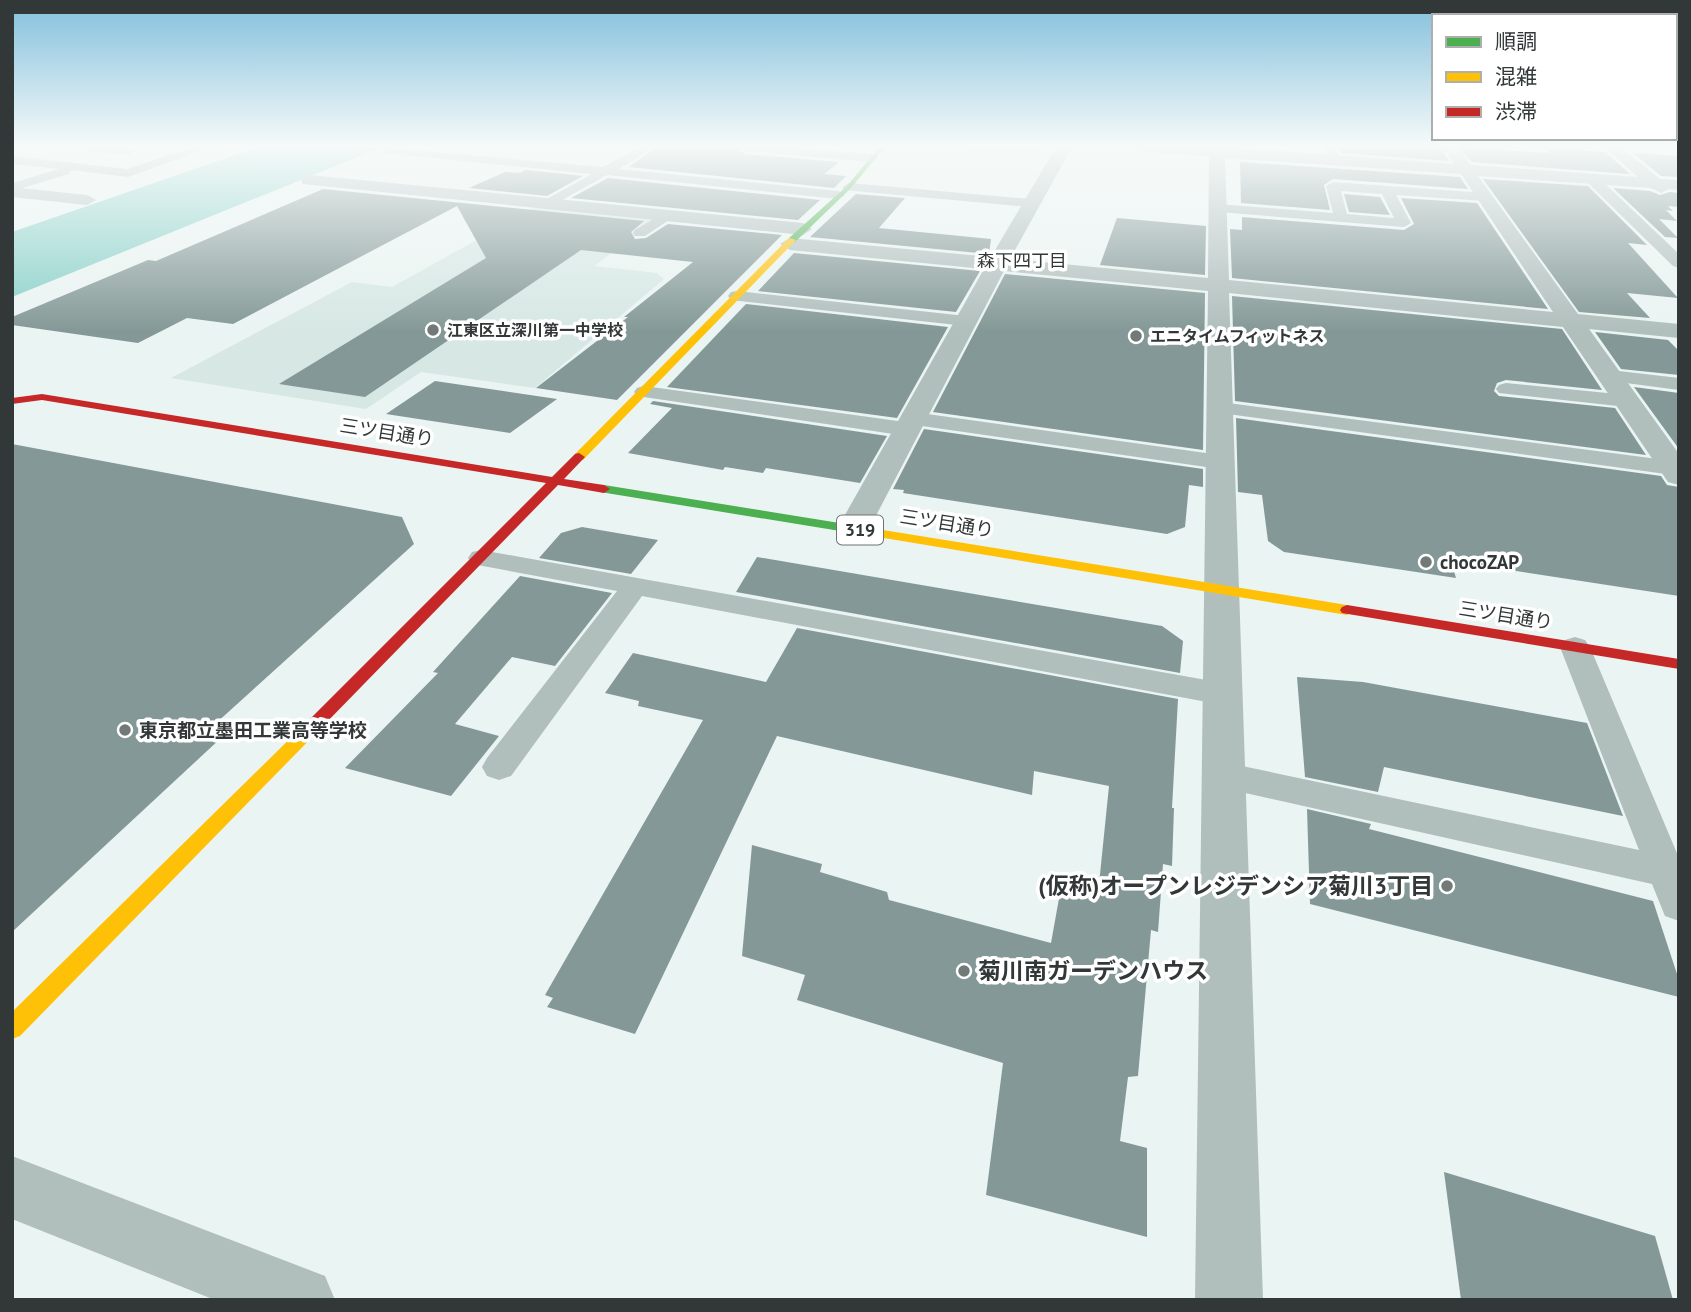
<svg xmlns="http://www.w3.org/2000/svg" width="1691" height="1312" font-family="'PT Sans','Noto Sans JP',sans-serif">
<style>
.built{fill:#d6e7e4}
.green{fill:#c7f3ee}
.water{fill:#89d0c9}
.building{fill:#849997}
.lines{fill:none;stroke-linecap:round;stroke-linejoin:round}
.lane{fill:#b0bebc;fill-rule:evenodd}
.street{fill:#b0bebc;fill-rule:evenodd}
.fast{fill:#4caf50;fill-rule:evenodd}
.slow{fill:#ffc107;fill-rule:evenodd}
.jam{fill:#c62828;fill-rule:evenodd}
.poi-dot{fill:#727a78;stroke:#fff;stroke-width:2.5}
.labels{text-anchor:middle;stroke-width:7;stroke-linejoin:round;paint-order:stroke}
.far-poi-label{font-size:16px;font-weight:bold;fill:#313837;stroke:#fff;text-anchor:start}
.far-neighbourhood-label{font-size:18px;fill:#313837;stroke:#fff}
.shield{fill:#fff;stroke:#6f7473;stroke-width:2}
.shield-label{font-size:18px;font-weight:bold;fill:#313837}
.street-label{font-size:19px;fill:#313837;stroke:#fff}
.poi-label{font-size:19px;font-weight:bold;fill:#313837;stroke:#fff;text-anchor:start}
.near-poi-label{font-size:23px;font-weight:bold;fill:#313837;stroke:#fff;text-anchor:end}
</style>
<rect width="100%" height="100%" fill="#eaf4f2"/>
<!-- built -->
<path class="built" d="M538 206 659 219 594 266 657 273 664 279 535 388 421 372 366 409 171 378 352 282 392 287Z"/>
<!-- green -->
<path class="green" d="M970 147H1048L1042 156 962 157Z"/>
<!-- water -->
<path class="water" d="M258 147H382L12 297V232Z"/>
<!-- building -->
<g class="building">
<path d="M656 147H736L744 154 839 162 824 174 846 176 834 188 629 167Z"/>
<path d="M1339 147H1453L1444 153 1449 161 1341 153Z"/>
<path d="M1457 147 1549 153 1543 147 1605 152 1630 174 1472 162Z"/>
<path d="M1633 153 1679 156V177L1661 176Z"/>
<path d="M1240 162 1460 177 1468 189 1333 179 1324 185 1330 210 1241 203Z"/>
<path d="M526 170 583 176 547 196 469 188 505 172 519 173Z"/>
<path d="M608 178 820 200 798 220 571 198Z"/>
<path d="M1483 179 1588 186 1647 245 1628 243 1678 298 1627 293 1650 318 1579 312Z"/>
<path d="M1613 188 1650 191 1660 195 1670 192 1679 193V207L1668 206 1673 211 1666 210 1677 221 1659 219 1678 238 1665 237Z"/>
<path d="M323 189 644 221 631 232 635 239 646 238 668 224 782 235 617 400 536 388 628 317H624L693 262 581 250 365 397 279 384 486 258 457 206 233 324 187 318 138 343 12 325V317L148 260 156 261Z"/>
<path d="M856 194 905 198 879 228 991 239 989 254 810 237Z"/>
<path d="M1344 194 1380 197 1390 215 1349 212Z"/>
<path d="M1401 198 1477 203 1548 309 1232 278 1230 229 1242 230V217L1404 230 1414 224Z"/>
<path d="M1117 218 1206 226 1205 275 1100 265Z"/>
<path d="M794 253 980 271 956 312 758 291Z"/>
<path d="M1005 274 1205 293 1203 450 933 412Z"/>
<path d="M1232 296 1562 329 1602 390 1506 380 1497 383 1494 391 1499 396 1615 408 1646 455 1235 401Z"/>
<path d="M746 304 948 327 897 418 667 387Z"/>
<path d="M1595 332 1668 340 1679 351V375L1621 369Z"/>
<path d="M435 381 557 399 510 433 386 414Z"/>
<path d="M1634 387 1679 393V449Z"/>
<path d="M653 401 887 436 860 483 766 468 763 473 725 467 723 470 628 453 672 408 650 404Z"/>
<path d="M1236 418 1661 476 1667 485 1679 487V596L1451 561 1456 578 1284 552 1268 541 1262 495 1238 492Z"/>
<path d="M924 429 1203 469V487L1189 485 1185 527 1167 534 903 493 904 490 893 489Z"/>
<path d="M12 444 402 517 414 544 204 734 221 738 12 932Z"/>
<path d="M582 527 658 540 631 574 539 558 561 533Z"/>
<path d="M757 557 1162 626 1183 641 1180 673 736 592Z"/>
<path d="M520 576 612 593 555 666 512 657 455 724 499 736 451 796 345 768 438 673 433 672Z"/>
<path d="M797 628 1178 699 1172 808H1174L1172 866 1163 864 1158 932 1151 930 1138 1076 1128 1077 1120 1141 1147 1148V1237L986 1195 1003 1063 797 1000 805 975 742 956 752 845 822 864 820 872 887 892 889 900 1051 943 1063 876 1099 884 1109 786 1034 771 1032 795 777 736 635 1034 547 1007 553 998 545 995 703 720 638 706 639 701 605 693 633 653 766 682Z"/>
<path d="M1297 677 1363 682 1587 723 1623 816 1384 767 1378 792 1305 777Z"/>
<path d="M1307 809 1371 824 1369 829 1653 901 1679 980V997L1310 904Z"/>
<path d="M1444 1172 1655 1236 1673 1300H1461Z"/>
</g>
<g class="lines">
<!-- lane -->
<g class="lane">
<path d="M81 147H124L135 151 129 155 87 151Z"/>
<path d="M194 147H211L128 177 71 170 69 174 12 191V183L59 169 12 164V156L127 169Z"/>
<path d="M381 147 603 167 640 147H654L619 169 838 191 845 195 838 199 607 175 548 208 543 207V201L592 174 385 153 381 152Z"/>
<path d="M738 147H785L872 154 878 158 872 162 744 151Z"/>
<path d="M1324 147H1336L1341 160 1339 163H1331Z"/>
<path d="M1592 175 1597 176 1679 254V268L1673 266 1587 182V176Z"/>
<path d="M1333 182 1485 193 1492 197 1485 201 1396 195 1411 223 1404 227 1218 212 1211 208 1218 204 1333 213 1326 186ZM1341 191 1382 194 1394 218 1347 214Z"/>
<path d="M849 183 1030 199 1037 203 1030 207 844 190 842 187Z"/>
<path d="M667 211 674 215 672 218 645 236H635L633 233 635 230Z"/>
<path d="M737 291 966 316 975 321 966 326 731 300 728 296 731 292Z"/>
<path d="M1610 370 1679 378V390L1603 380 1600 376 1603 372Z"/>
<path d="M1506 383 1627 395 1634 397 1637 401 1634 405 1627 407 1499 393 1496 389 1499 385Z"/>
<path d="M644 386 905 422 902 418 905 413 913 412 1220 455 1228 457 1231 462 1228 467 1220 469 915 425 918 429 915 434 907 436 637 396 634 392 637 388Z"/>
<path d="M1220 402 1673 461 1679 462V474L1673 475 1213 412 1210 408 1213 404Z"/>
<path d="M481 550 1223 683 1234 686 1239 694 1234 702 1223 705 642 596 511 776 499 780 487 776 482 767 487 758 617 591 472 564 468 558 472 552Z"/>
<path d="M1575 637 1585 640 1590 647 1679 858V921L1665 916 1652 884 1223 788 1211 784 1206 775 1211 766 1223 762 1639 850 1560 647 1565 640Z"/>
</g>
<!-- street -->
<g class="street">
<path d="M1056 147H1072L1010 259 1208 278 1209 156 1142 152 1134 147H1225L1454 164 1447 154 1455 149 1460 151 1471 165 1638 177 1604 147H1621L1660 179 1679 180V190L1669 189 1661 193 1651 188 1478 176 1578 314 1679 324V338L1589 329 1679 454V485L1668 482 1563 327 1229 293 1263 1300H1195L1208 291 1004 271 869 529 865 536 853 539 841 536 837 529 984 269 790 250 780 244 790 238 991 257ZM1225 158 1461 174 1553 312 1229 280Z"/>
<path d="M309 175 803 223 812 229 803 235 303 184 301 180Z"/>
<path d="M12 187 87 195 96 200 87 205 12 197Z"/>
<path d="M12 1156 325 1276 335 1300H215L12 1219Z"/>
</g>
<!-- fast -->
<g class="fast">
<path d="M879 147H885L851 188 795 242H789V238L847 186Z"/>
<path d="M604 485 883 530 890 534 883 538 600 492V486Z"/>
</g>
<!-- slow -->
<g class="slow">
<path d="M789 238 796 240 583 460H575V454Z"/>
<path d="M883 530 1347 605 1354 610 1347 615 878 537 876 534Z"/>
<path d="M316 717 322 719 325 723 322 727 20 1036 12 1039V1012L310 719Z"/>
</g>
<!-- jam -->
<g class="jam">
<path d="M42 394 552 477 575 454 579 453 585 457 564 479 604 485 610 489 604 493 558 485 322 727H310L307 723 310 719 546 483 42 400 12 404V398Z"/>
<path d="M1347 605 1679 659V669L1342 613 1340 610 1342 607Z"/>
</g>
</g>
<!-- sky -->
<linearGradient id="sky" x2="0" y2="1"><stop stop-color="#82bfdc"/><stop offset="0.44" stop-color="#f6faf9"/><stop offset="1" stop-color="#f6faf9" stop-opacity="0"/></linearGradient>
<rect width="1691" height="331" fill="url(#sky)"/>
<!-- markers -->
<g class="poi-dot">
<circle cx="433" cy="330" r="7"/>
<circle cx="1136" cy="336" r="7"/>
<circle cx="1426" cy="562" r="7"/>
<circle cx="125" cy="730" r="7"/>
<circle cx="1447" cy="886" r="7"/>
<circle cx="964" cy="971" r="7"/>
</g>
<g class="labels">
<!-- far-poi labels -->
<g class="far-poi-label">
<text x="447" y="336">江東区立深川第一中学校</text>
<text x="1150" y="342">エニタイムフィットネス</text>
</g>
<!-- far-neighbourhood labels -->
<g class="far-neighbourhood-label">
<text x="1022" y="267">森下四丁目</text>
</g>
<!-- shield labels -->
<rect class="shield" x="837" y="515.5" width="46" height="29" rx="5"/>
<g class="shield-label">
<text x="860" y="536">319</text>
</g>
<!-- street labels -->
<g class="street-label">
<text transform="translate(387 432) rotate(9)" y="7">三ツ目通り</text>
<text transform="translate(947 523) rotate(9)" y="7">三ツ目通り</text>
<text transform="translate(1506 615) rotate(9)" y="7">三ツ目通り</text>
</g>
<!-- poi labels -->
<g class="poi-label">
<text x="1440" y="569">chocoZAP</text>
<text x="139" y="737">東京都立墨田工業高等学校</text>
</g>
<!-- near-poi labels -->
<g class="near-poi-label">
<text x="1433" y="894">(仮称)オープンレジデンシア菊川3丁目</text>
<text x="978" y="979" text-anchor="start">菊川南ガーデンハウス</text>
</g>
</g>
<!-- border -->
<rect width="1691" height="1312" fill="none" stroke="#313837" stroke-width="28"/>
<!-- legend -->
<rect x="1432" y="14" width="245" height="126" fill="#ffffff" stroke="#adafaf" stroke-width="2"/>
<rect x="1446" y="37" width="35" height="10" fill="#4caf50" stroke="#adafaf" stroke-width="2"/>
<text x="1495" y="49" font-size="21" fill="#313837">順調</text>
<rect x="1446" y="72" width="35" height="10" fill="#ffc107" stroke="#adafaf" stroke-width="2"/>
<text x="1495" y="84" font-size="21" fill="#313837">混雑</text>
<rect x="1446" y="107" width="35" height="10" fill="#c62828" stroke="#adafaf" stroke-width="2"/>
<text x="1495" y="119" font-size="21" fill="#313837">渋滞</text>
</svg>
